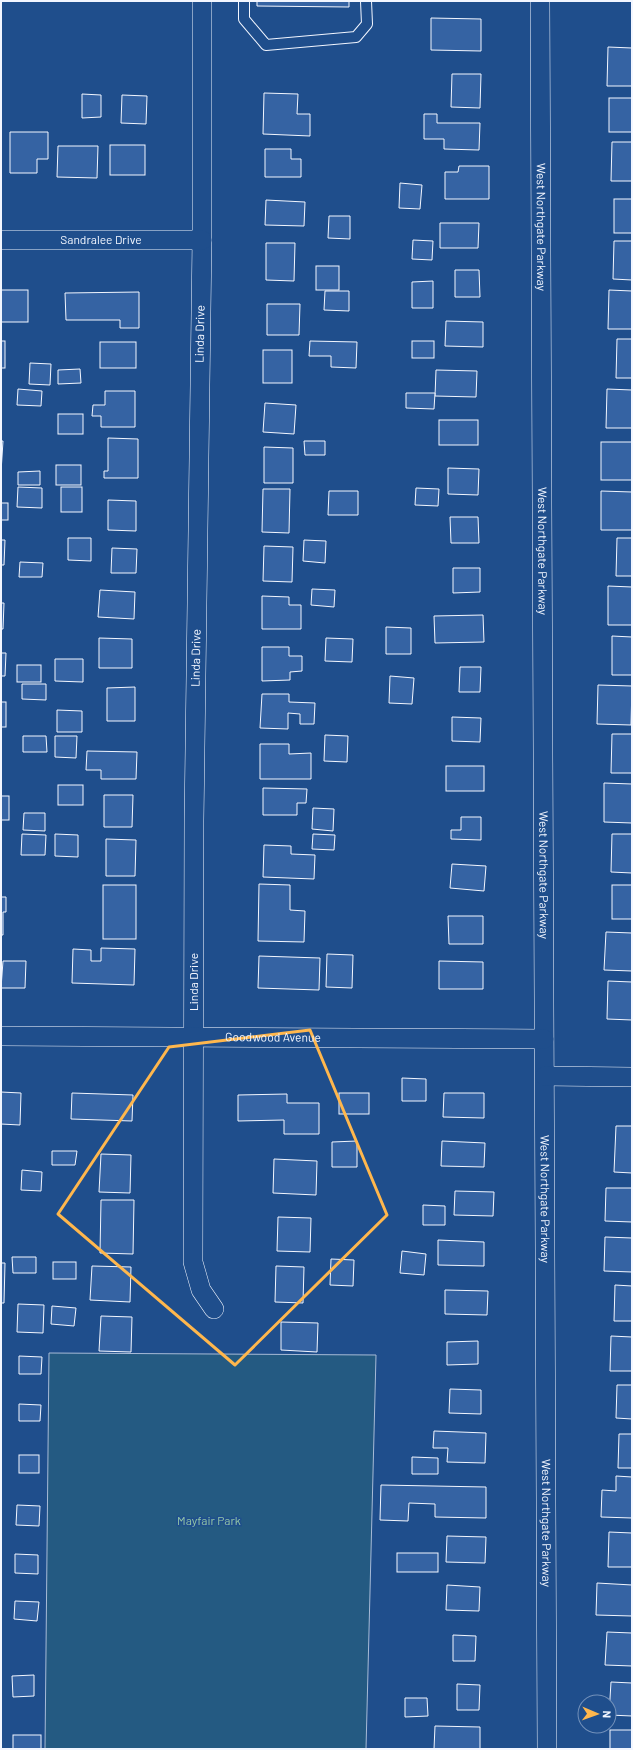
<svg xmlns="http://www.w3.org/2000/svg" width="633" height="1750" font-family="Barlow,sans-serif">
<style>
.green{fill:#245a82;stroke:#a8bbd7}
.building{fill:#3563a3;stroke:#f2f6ff}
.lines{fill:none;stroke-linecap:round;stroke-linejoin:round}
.lane-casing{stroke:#f2f6ff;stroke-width:12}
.street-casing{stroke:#f2f6ff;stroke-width:20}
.lane{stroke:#1f4e8c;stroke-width:10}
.street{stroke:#1f4e8c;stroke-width:19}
.marked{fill:none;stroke:#ffb74d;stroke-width:3;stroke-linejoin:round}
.labels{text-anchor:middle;stroke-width:3;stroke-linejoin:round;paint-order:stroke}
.street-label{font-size:12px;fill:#f2f6ff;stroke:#1f4e8c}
.park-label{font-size:12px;fill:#97c8a6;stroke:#1f4e8c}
</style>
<rect width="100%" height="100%" fill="#1f4e8c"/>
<!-- green -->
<path class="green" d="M49 1353 376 1355 366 1749H45Z"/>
<!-- building -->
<g class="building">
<path d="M257 1H349V7L257 6Z"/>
<path d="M431 18 481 19V51L431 50Z"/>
<path d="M608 47 632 48V86H607Z"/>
<path d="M452 74H481L480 108 451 107Z"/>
<path d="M264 93 298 94 297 114H310V136L263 134Z"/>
<path d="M82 94 101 95V117L82 118Z"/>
<path d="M122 95 147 96 146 124 121 123Z"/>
<rect x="609" y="98" width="23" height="34"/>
<path d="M424 114H437V123H480L479 150 444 149V139H424Z"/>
<path d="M10 132H48V159H37V173H10Z"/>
<path d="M612 142H632V181H611Z"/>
<rect x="110" y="145" width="35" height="30"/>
<path d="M58 146H98L97 178 57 177Z"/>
<path d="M265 149H291V159H301V177H265Z"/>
<path d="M459 166H489V199H445V172H458Z"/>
<path d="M400 183 422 185 420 209 399 208Z"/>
<rect x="614" y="199" width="18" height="34"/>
<path d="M266 200 305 202 304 226 265 225Z"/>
<path d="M329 216H350V239L328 238Z"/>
<path d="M440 223H479L478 248H440Z"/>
<path d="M413 240 433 241 432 260 412 259Z"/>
<path d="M614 241H632V280L613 279Z"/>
<path d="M266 243H295L294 281 266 280Z"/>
<rect x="316" y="266" width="23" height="24"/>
<path d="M455 270H479L480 297H455Z"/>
<path d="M433 281V308H412V282Z"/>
<rect x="1" y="290" width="27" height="32"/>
<path d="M609 290 632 291V329H608Z"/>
<path d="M325 291H349V311L324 310Z"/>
<path d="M139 292V328H120V320H66L65 293Z"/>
<path d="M267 304H300L299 335H267Z"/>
<path d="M446 321 483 322V347L445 346Z"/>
<path d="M617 339H632V378H616Z"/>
<rect x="1" y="341" width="4" height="27"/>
<path d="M310 341 357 342 356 368 331 367V356H309Z"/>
<rect x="412" y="341" width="22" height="17"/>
<rect x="100" y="342" width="36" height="26"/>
<rect x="263" y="350" width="29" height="33"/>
<path d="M30 363 51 364 50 385 29 384Z"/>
<path d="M80 369 81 383 58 384V370Z"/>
<path d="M436 370 477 371 476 397 435 396Z"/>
<path d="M18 389 42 391 41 406 17 405Z"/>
<path d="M607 389 632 390V428H606Z"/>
<path d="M105 391H135V427H101V416H92L93 405H105Z"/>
<path d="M406 393H435L434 409 406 408Z"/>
<path d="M265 403 296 405 294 434 263 432Z"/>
<rect x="58" y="414" width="25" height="20"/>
<rect x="439" y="420" width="39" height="25"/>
<path d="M108 438 138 439V478H104V471H108Z"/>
<path d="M1 441H3L1 472Z"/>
<path d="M304 441H325V455H305Z"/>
<rect x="601" y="442" width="31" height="38"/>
<path d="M264 447 293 448V483H264Z"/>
<rect x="56" y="465" width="25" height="20"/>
<path d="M448 468 479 469 478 495 448 494Z"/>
<path d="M40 471V485H18V472Z"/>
<path d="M18 487 42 488V508L17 507Z"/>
<rect x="61" y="487" width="21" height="25"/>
<path d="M416 488 439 489 438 506 415 505Z"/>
<path d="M263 489H290L289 533 262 532Z"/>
<path d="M329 491H358V515H328Z"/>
<path d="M601 491 632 492V530H601Z"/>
<path d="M108 500 136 501V531L108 530Z"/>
<rect x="1" y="503" width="7" height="17"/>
<path d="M450 517H478L479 543H451Z"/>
<path d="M68 538H91V561L68 560Z"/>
<path d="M617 538H632V576H616Z"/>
<path d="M1 540H5L4 565H1Z"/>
<path d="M304 540 326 541 325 563 303 561Z"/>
<path d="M264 546 293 547 292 582 263 581Z"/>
<path d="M112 548 137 549 136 573H111Z"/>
<path d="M20 562 43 563 42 577H19Z"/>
<path d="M453 568H480V592L453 593Z"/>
<path d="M608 586 632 587V625H608Z"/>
<path d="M312 589 335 590 334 607 311 605Z"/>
<path d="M100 590 135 592 134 619 98 617Z"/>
<path d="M262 596 289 597V605H301V629H262Z"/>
<path d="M1 603H4L3 629H1Z"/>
<path d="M483 615 484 642 435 643 434 616Z"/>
<path d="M386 627 411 628V654H386Z"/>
<path d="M612 636 632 637V675H612Z"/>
<path d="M99 638 132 639V668H99Z"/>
<path d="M326 638 353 639 352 662 325 661Z"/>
<path d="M262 647H289V656H302V671L290 672V680L262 681Z"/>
<path d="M1 653H6L5 676H1Z"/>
<path d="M55 659H83V682L55 681Z"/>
<rect x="17" y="665" width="24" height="17"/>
<path d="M460 667H481L480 692H459Z"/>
<path d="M390 676 414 678 412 704 389 703Z"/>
<path d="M22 684H46V700L22 699Z"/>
<path d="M598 685 632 686 631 725 597 724Z"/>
<path d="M135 687V721H107V688Z"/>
<path d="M262 694H289V702L315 703 314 724H300V714L288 713V729L260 728Z"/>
<rect x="1" y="702" width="5" height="25"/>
<path d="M57 710 82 711V732H57Z"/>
<path d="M452 717 481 718 480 742 452 741Z"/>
<path d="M612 734H632V773H611Z"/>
<path d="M325 735 348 736 347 762 324 761Z"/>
<path d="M23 736H46L47 752H23Z"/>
<path d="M55 736H77L76 758 55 757Z"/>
<path d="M260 744H289V754L311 753V779H260Z"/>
<path d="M87 751 137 752 136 779H101V770H86Z"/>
<rect x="446" y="766" width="38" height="25"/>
<path d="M604 783 632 784V823L604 822Z"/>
<rect x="58" y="785" width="25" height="20"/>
<path d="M263 788 307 789 306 803H297V815H263Z"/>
<path d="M104 795H133L132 827H104Z"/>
<rect x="1" y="796" width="8" height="24"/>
<path d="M313 808 334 809 333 831 312 829Z"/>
<path d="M24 813H45V831L23 830Z"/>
<path d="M461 817H481V840L451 839V830H461Z"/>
<path d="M22 834 46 835 45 855H21Z"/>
<path d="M55 834 78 835V857L55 856Z"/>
<path d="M313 834 335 835 334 850 312 849Z"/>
<path d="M612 834H632V873L611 872Z"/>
<path d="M106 839 136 840 135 876H106Z"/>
<path d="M264 845 291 846V854L315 855 314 879 263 877Z"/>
<path d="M452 864 486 866 484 891 450 888Z"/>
<path d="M259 884 290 885V910L305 911 304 942 258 941Z"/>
<rect x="103" y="885" width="33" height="54"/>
<rect x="612" y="885" width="20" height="34"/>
<path d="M1 897H6V912H3V935H1Z"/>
<path d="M448 916H483V944H449Z"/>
<path d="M606 932 632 933V971L604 970Z"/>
<path d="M101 948 135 949 134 985 72 983 73 949 91 950V961H101Z"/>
<path d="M327 954 353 955 352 988 326 987Z"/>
<path d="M259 956 320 958 319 990 258 988Z"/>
<path d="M3 961H26L25 988H1Z"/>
<path d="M439 961 483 962V989H439Z"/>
<path d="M608 981 632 982V1020L607 1019Z"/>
<path d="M402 1078 426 1079V1101H402Z"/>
<path d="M1 1092 21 1093 20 1125 1 1124Z"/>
<path d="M72 1093 133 1095 132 1121 71 1119Z"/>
<rect x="339" y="1093" width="30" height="21"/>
<path d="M444 1093H484V1118L443 1117Z"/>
<path d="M287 1094V1103H319V1134H284V1120L238 1121V1095Z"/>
<path d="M616 1126H632V1173L614 1172Z"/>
<path d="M357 1141V1167H332V1142Z"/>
<path d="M442 1141 485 1143 484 1167 441 1166Z"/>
<path d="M52 1151H77L75 1165H52Z"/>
<path d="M101 1154 131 1155 130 1193 99 1192Z"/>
<path d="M274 1159 317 1161 316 1195 273 1193Z"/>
<path d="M22 1170 42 1172 41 1191 21 1190Z"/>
<path d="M606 1188H632V1222L605 1221Z"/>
<path d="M455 1191 494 1192 493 1216 454 1215Z"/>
<path d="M101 1200H134L133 1254 100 1253Z"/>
<path d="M423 1205 445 1206V1225H423Z"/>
<path d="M278 1217 311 1218 310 1252 277 1251Z"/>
<path d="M605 1237 632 1238V1272L604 1271Z"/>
<path d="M438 1240 484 1242V1266L438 1265Z"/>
<path d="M402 1251 426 1254 424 1275 400 1273Z"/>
<path d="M12 1257H36V1273H13Z"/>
<path d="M331 1259 354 1260 353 1286 330 1285Z"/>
<rect x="53" y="1262" width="23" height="17"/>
<path d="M1 1263H5L4 1303H1Z"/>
<path d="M92 1266 131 1267 130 1302 90 1300Z"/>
<path d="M276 1266 304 1267 303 1303 275 1302Z"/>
<path d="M615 1285 632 1286V1321H614Z"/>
<path d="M445 1290 488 1291 487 1315 445 1314Z"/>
<path d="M18 1304 44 1305 43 1333 17 1332Z"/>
<path d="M52 1306 76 1308 74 1326 51 1324Z"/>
<path d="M101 1316 132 1317 131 1352 99 1351Z"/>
<path d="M281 1322 318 1323 317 1352 281 1350Z"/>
<path d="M611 1336 632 1337V1371H610Z"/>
<path d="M478 1341V1364L447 1365V1342Z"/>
<path d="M19 1356 42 1357 41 1374H19Z"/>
<path d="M617 1385H632V1419L616 1418Z"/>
<path d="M450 1389 481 1390V1414L449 1413Z"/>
<path d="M19 1404 41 1405 40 1421H19Z"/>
<path d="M434 1431 486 1433 485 1463 447 1462 448 1448H433Z"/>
<path d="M619 1434H632V1468H618Z"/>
<rect x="19" y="1455" width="20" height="18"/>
<path d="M412 1457 438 1458V1474H412Z"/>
<path d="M616 1476 632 1477V1518L601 1517 602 1490 616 1491Z"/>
<path d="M381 1485 486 1487V1518L435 1517V1504L409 1503 408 1521 380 1520Z"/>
<path d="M17 1505 40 1506 39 1526 16 1525Z"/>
<path d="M609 1532 632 1533V1567H608Z"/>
<path d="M447 1536 486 1537 485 1563 446 1562Z"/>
<rect x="397" y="1553" width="41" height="19"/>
<path d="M15 1554 38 1555V1574L15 1573Z"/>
<path d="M597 1583 632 1585V1616L596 1615Z"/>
<path d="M447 1585 480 1587 479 1611 446 1610Z"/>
<path d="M15 1601 39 1602 37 1621 14 1619Z"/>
<path d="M607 1632 632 1633V1666L605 1665Z"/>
<path d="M453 1635 476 1636 475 1661H453Z"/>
<path d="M34 1675V1696L13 1697 12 1676Z"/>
<path d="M611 1682 632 1683V1716L609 1715Z"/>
<path d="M457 1684 480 1685 479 1710H457Z"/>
<path d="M405 1698H427L428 1716 405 1717Z"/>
<path d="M435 1726 480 1727V1749H434Z"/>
<rect x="610" y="1730" width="22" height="19"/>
<rect x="13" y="1735" width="28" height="14"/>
</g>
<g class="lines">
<!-- lane casing -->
<g class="lane-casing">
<path id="lane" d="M244 1V19L266 45 356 37 367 24 366 1"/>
</g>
<!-- street casing -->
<g class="street-casing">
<g id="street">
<path d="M202 1V240L194 821 193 1262 201 1290 214 1309"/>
<path id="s1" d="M540 1 547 1749"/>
<path id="s2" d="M1 240H202"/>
<path id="s3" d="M1 1036 544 1039"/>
<path d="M545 1076 632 1077"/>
</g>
</g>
<!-- lane -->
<use href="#lane" class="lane"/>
<!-- street -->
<use href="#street" class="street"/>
</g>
<!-- marked area -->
<path class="marked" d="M310 1030 387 1215 235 1365 58 1214 169 1047Z"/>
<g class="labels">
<!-- street labels -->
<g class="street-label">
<text dy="4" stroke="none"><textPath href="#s1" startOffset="226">West Northgate Parkway</textPath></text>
<text dy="4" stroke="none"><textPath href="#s2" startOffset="100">Sandralee Drive</textPath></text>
<text transform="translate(200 334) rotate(-89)" y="4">Linda Drive</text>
<text dy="4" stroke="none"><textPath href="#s1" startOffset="550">West Northgate Parkway</textPath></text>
<text transform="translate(196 658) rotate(-89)" y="4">Linda Drive</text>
<text dy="4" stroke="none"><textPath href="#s1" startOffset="874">West Northgate Parkway</textPath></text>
<text transform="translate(194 982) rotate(-90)" y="4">Linda Drive</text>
<text dy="4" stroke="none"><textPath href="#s3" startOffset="272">Goodwood Avenue</textPath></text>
<text dy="4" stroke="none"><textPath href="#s1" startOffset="1198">West Northgate Parkway</textPath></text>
<text dy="4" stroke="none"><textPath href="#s1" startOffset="1522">West Northgate Parkway</textPath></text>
</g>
<!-- park labels -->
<g class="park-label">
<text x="209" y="1525">Mayfair Park</text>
</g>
</g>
<!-- border -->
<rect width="633" height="1750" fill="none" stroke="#f2f6ff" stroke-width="4"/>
<!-- north arrow -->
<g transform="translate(597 1714) rotate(92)"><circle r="19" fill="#1f4e8c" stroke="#7391ba"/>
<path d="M0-3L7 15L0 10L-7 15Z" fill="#ffb74d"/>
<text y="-6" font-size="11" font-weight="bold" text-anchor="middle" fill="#f2f6ff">N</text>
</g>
</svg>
